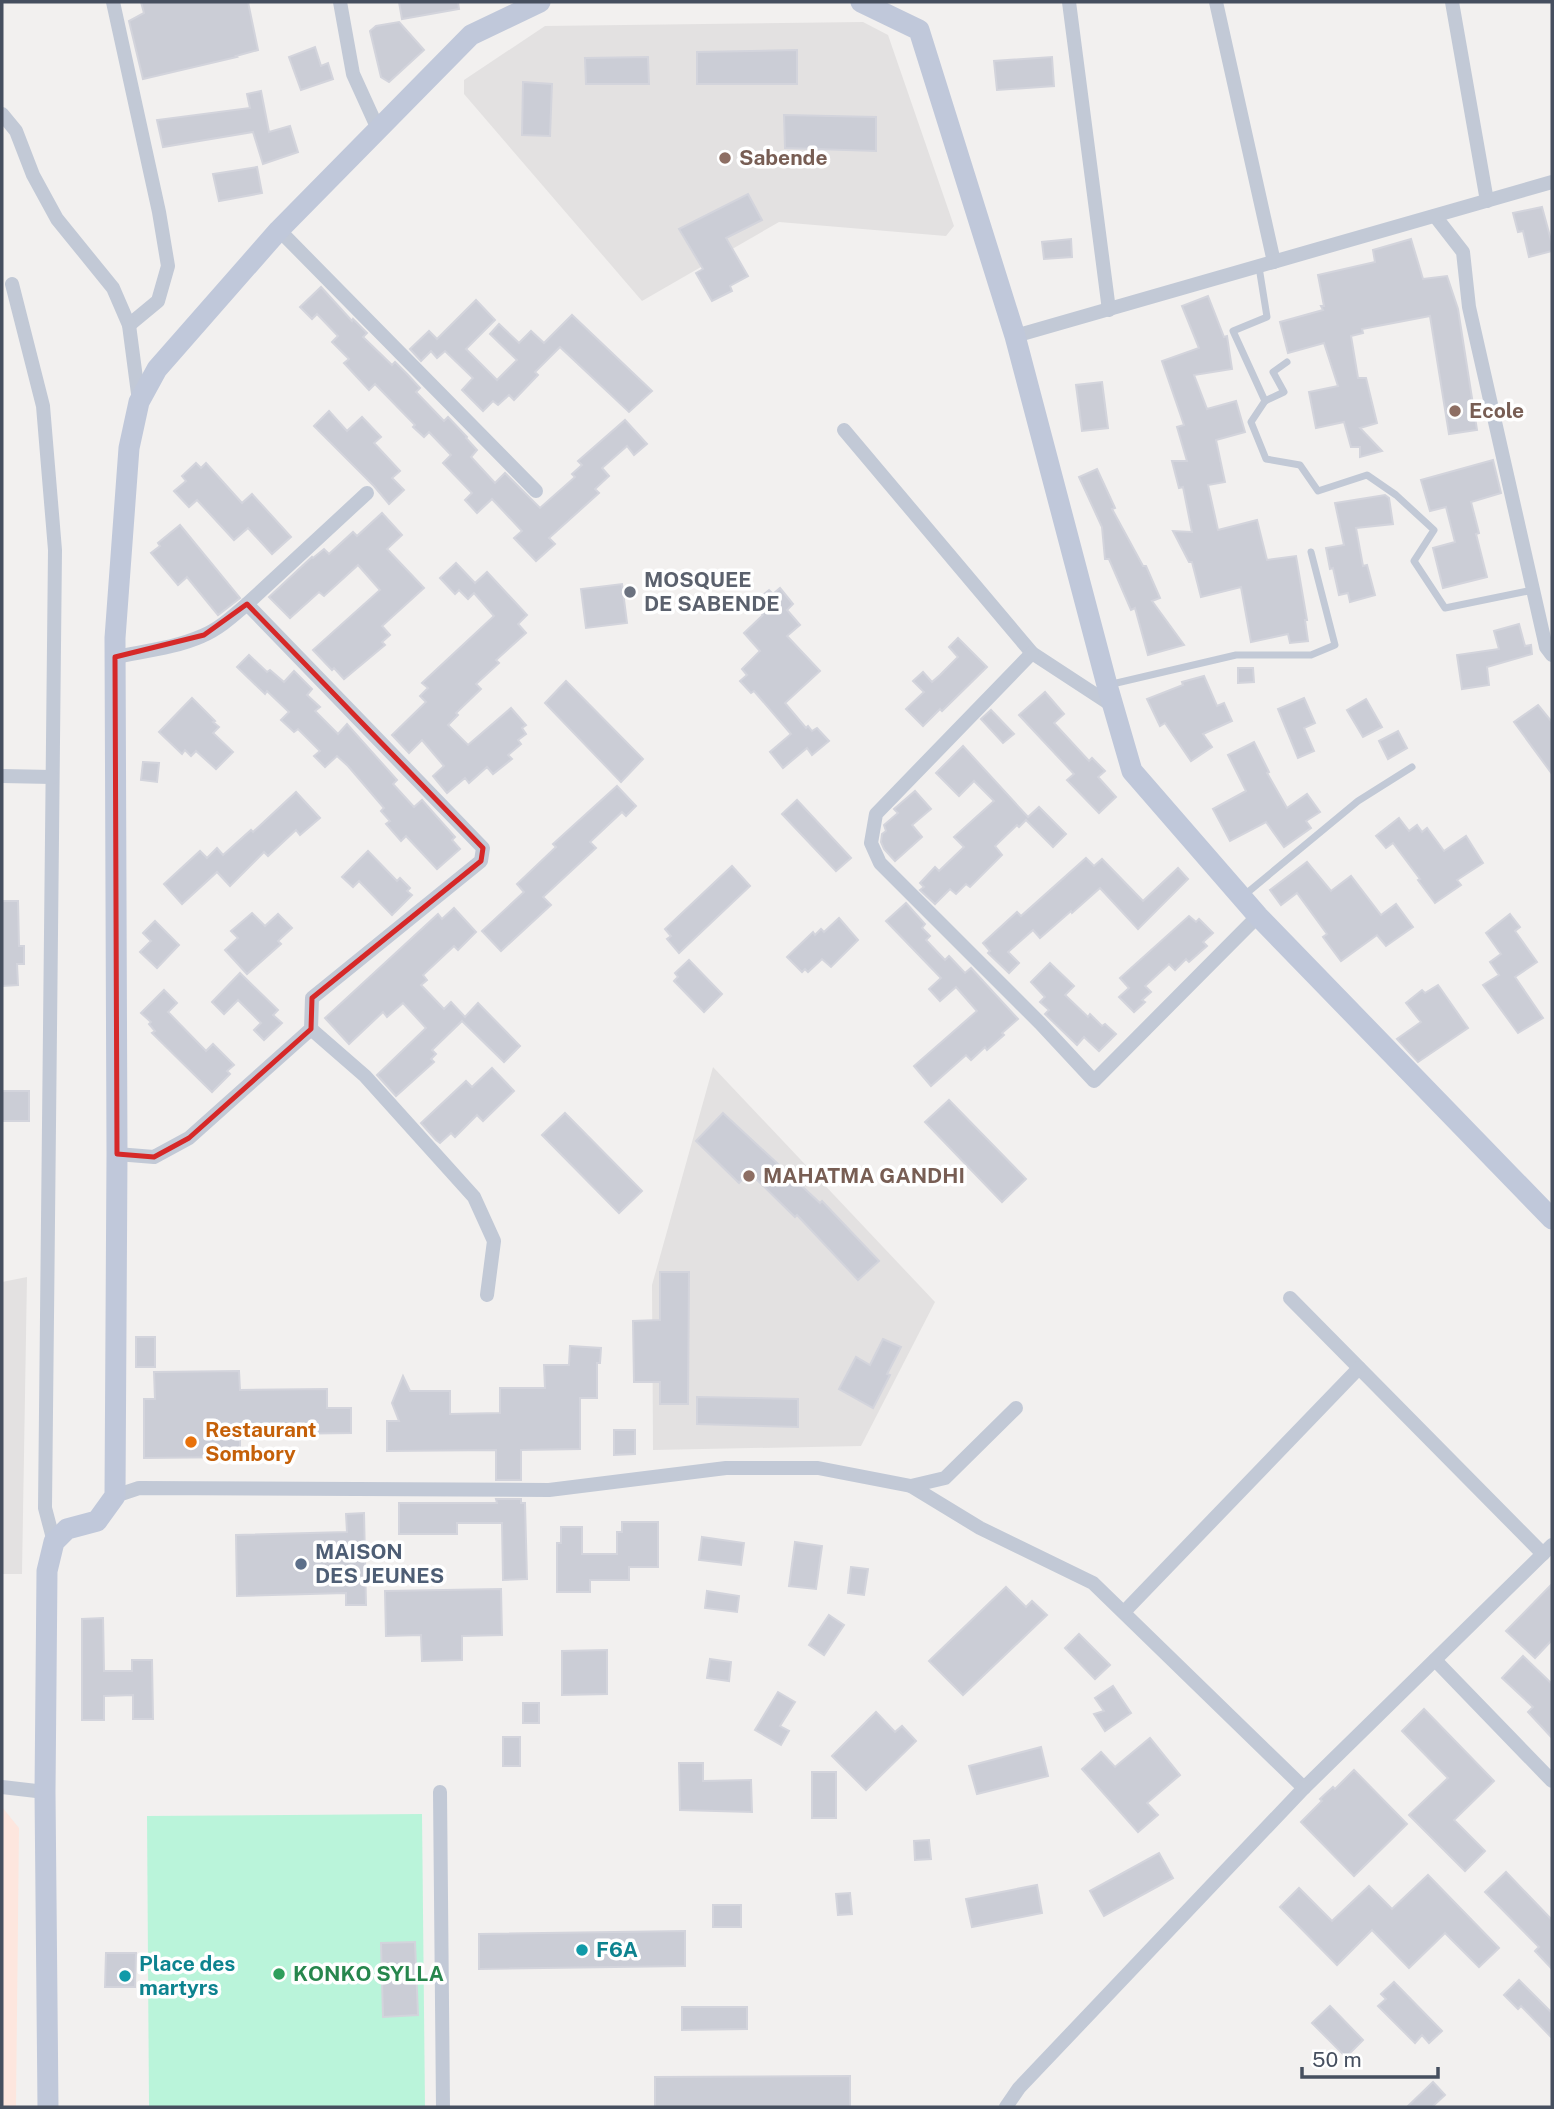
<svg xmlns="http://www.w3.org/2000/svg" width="1554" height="2109" font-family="'Public Sans',sans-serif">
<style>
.education{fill:#e3e1e1}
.medical{fill:#fde6de}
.green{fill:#baf4da}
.building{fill:#cbcdd6;stroke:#d3d4dc;stroke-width:2}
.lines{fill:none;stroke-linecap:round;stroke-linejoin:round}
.service{stroke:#c2c9d6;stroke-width:7}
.minor{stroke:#c2c9d6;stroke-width:14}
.secondary{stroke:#c0c8da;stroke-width:21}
.marked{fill:none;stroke:#d62828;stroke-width:5;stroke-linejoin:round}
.education-dot{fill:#8d6e63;stroke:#fff;stroke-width:2.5}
.worship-dot{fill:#6b7280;stroke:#fff;stroke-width:2.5}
.food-dot{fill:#e8710a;stroke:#fff;stroke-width:2.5}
.service-dot{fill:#5c6f8a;stroke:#fff;stroke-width:2.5}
.culture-dot{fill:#0f9aa8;stroke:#fff;stroke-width:2.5}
.leisure-dot{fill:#2e9e5b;stroke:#fff;stroke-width:2.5}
.labels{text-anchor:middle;stroke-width:7;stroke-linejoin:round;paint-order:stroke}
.education-label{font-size:21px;font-weight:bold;fill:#785e54;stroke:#fff;text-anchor:start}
.worship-label{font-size:21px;font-weight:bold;fill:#5b616d;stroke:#fff;text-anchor:start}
.food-label{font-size:21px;font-weight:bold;fill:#c56008;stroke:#fff;text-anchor:start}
.service-label{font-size:21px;font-weight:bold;fill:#4e5e75;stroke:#fff;text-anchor:start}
.culture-label{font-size:21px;font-weight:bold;fill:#0d838f;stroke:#fff;text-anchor:start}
.leisure-label{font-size:21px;font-weight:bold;fill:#27864d;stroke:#fff;text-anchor:start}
</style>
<rect width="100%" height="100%" fill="#f2f0ef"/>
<!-- education -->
<g class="education">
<path d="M863 22 888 35 954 226 946 236 779 222 642 301 464 94V80L545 26Z"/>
<path d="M713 1067 935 1302 861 1446 653 1450 652 1285Z"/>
<path d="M27 1277 22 1574H2V1282Z"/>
</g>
<!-- medical -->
<path class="medical" d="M2 1807 19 1828 16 2107H2Z"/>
<!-- green -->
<path class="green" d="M422 1814 425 2107H149L147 1816Z"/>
<!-- building -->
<g class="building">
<path d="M141 2H248L258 50 236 56 237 57 143 79 129 21 144 13Z"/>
<path d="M399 2H458L459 9 402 19Z"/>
<path d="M399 22 424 50 389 82 381 77 370 31 376 26Z"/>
<path d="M315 47 321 66 328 63 333 79 301 90 289 57Z"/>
<path d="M797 50V84H697V52Z"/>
<path d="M648 57 649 84H586L585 58Z"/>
<path d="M1052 57 1054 86 997 90 994 61Z"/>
<path d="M523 82 552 84 550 136 522 135Z"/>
<path d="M261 91 269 132 290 126 298 152 263 164 253 132 163 147 157 120 250 108 247 94Z"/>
<path d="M784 115 876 117V151L785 148Z"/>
<path d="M257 167 262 193 219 201 213 174Z"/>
<path d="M748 194 762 220 726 238 748 276 730 286 732 291 712 301 696 273 703 269 679 229Z"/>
<path d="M1542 207 1552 244V251L1529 257 1523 231 1518 232 1513 213Z"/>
<path d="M1071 239 1072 257 1044 259 1042 242Z"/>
<path d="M1411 239 1423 279 1447 276 1458 309 1477 430 1449 434 1430 316 1362 329 1363 333 1351 336 1358 378H1366L1377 423 1360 428 1382 451 1360 457V447H1351L1344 422 1316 428 1309 392 1338 386 1324 343 1288 353 1280 322 1323 310 1321 306H1324L1318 275 1375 262 1373 250Z"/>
<path d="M321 287 352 321 353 319 367 333 363 337 392 365 395 362 408 375 420 388 416 392 444 421 448 417 467 437 466 438 477 450 471 457 495 483 505 473 540 508 575 477 572 474 582 465 578 461 625 420 647 444 634 455 627 446 602 468 609 476 595 489 599 493 549 538 555 544 536 561 514 538 522 531 492 499 477 513 465 500 472 493 443 463 451 455 429 432 424 437 413 427 415 425 375 384 369 390 344 363 349 359 332 342 338 336 317 314 312 319 300 307Z"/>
<path d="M1208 296 1224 337 1227 336 1232 369 1194 375 1207 409 1236 401 1245 432 1216 440 1225 482 1208 485 1218 530 1257 520 1267 560 1296 556 1307 620H1305L1308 641 1290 643 1288 634 1251 642 1241 587 1201 597 1192 562H1189L1173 531 1192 532 1183 487 1179 488 1172 461H1187L1177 427 1184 425 1162 361 1199 348 1182 306Z"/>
<path d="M476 300 495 320 466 349 497 380 517 360 490 334 499 324 519 343 531 331 544 343 572 315 652 391 629 412 560 347 535 372 538 375 514 400 509 395 498 405 493 401 483 411 462 390 473 378 445 351 437 358 431 351 421 361 410 349 429 331 437 339Z"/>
<path d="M1102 382 1108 428 1082 431 1076 385Z"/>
<path d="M329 411 347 431 362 417 381 437 374 443 400 471 392 478 404 490 389 504 374 486 314 426Z"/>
<path d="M1493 460 1501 493 1471 502 1479 533 1476 534 1487 577 1443 588 1433 548 1455 542 1446 507 1430 511 1421 480Z"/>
<path d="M196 463 201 468 206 463 242 503 252 494 291 537 272 554 248 528 234 540 197 500 189 507 174 491 186 481 182 476Z"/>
<path d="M1097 469 1115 508 1112 509 1143 566H1146L1160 598 1152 601 1184 645 1148 655 1135 608 1131 610 1109 559H1105L1102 527 1079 477Z"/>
<path d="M1385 495 1389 498 1393 524 1356 528 1363 566 1367 565 1375 595 1350 602 1348 593 1339 595 1333 568 1330 569 1326 548 1344 545 1335 503Z"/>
<path d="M382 513 402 535 387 549 424 588 382 626 390 635 382 642 385 645 344 679 334 668 332 670 313 650 380 590 358 565 324 596 319 592 290 618 269 597 312 557 313 558 324 549 329 554 353 532 357 536Z"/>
<path d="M180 525 240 598 218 615 187 577 178 585 151 553 160 546 158 543Z"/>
<path d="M456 563 475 583 487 572 527 615 518 624 526 633 496 660 499 663 476 684 481 689 456 713 458 715 448 725 468 745 511 708 526 725 522 728 526 734 518 740 521 744 508 755 512 759 493 774 487 767 469 783 465 778 447 793 433 776 444 766 422 740 409 753 392 735 426 702 420 696 428 688 422 683 494 616 474 593 468 599 459 590 455 594 440 578Z"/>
<path d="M622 584 627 623 586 628 581 589Z"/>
<path d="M780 588 793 604 787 610 800 625 787 636 820 671 785 703 806 728 808 726 812 731 817 728 829 741 812 755 807 748 783 768 770 752 791 734 754 691 751 693 740 681 747 675 742 669 760 651 744 633 763 615 753 603 769 590 773 594Z"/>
<path d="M1519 624 1525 646 1531 645 1532 654 1487 667 1489 685 1462 689 1457 655 1499 649 1494 631Z"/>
<path d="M958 638 987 667 942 711 940 709 923 726 906 709 924 692 913 681 923 672 932 682 940 675 958 657 949 647Z"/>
<path d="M249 655 267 672 270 670 284 682 294 671 312 689 307 695 320 707 315 711 338 734 347 724 397 780 393 784 414 807 422 800 455 837 452 840 460 849 437 869 406 836 401 841 386 824 390 821 381 811 384 808 348 766 337 756 325 767 314 756 320 751 298 729 294 732 281 720 289 712 267 691 265 694 237 667Z"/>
<path d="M1238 668H1253L1254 682 1238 683Z"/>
<path d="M1204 676 1217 706 1224 703 1232 721 1203 734 1212 747 1191 761 1165 723 1160 726 1147 699 1183 685 1182 682Z"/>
<path d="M566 681 643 759 621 782 545 703Z"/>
<path d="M1045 692 1064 714 1054 723 1089 761 1092 758 1105 771 1098 777 1116 797 1099 813 1067 780 1074 774 1019 715Z"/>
<path d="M192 698 215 721 213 722 219 727 213 733 233 752 216 769 196 751 191 756 185 750 182 754 159 732Z"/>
<path d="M1304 698 1315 723 1304 728 1314 751 1298 758 1278 709Z"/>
<path d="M1366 699 1382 727 1363 737 1347 710Z"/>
<path d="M1538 705 1552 722V774L1514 722Z"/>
<path d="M991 710 1014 734 1003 743 981 719Z"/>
<path d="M1398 731 1407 748 1388 759 1379 741Z"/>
<path d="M1254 742 1269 772 1267 773 1287 808 1307 794 1320 812 1306 821 1311 828 1284 847 1266 822 1230 841 1213 809 1246 791 1228 755Z"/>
<path d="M963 746 1028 817 1039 807 1066 834 1053 847 1026 820 1019 827 1017 825 995 846 1002 855 970 887 966 884 956 894 950 889 935 904 920 890 924 887 920 883 935 867 939 871 964 847 954 837 994 801 974 781 959 796 936 773Z"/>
<path d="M143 762 159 763 157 782 141 780Z"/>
<path d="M617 786 636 806 626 816 622 812 590 842 596 848 543 897 551 905 501 951 482 931 524 892 517 884 556 847 553 844Z"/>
<path d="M915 791 931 809 912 825 922 837 895 861 884 849 881 842 882 834 886 831 884 825 898 813 894 809Z"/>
<path d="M296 792 320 818 300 835 296 830 268 856 264 852 230 886 217 872 182 904 164 884 200 851 207 858 217 848 223 855 251 830 253 832Z"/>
<path d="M797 800 851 858 836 871 782 814Z"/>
<path d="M1399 818 1409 831 1417 825 1422 832 1427 828 1444 851 1466 836 1483 863 1457 880 1461 885 1435 903 1418 880 1420 879 1393 843 1386 848 1376 836Z"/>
<path d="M368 851 397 881 400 878 410 888 407 891 412 895 392 915 359 881 353 887 342 877Z"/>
<path d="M1086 858 1094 866 1102 859 1143 901 1178 868 1188 879 1138 929 1100 888 1072 913 1071 911 1040 938 1033 930 1008 952 1019 963 1009 973 988 953 990 951 983 943 1017 912 1021 916Z"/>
<path d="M1307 862 1331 891 1351 876 1381 915 1396 904 1413 927 1386 946 1377 935 1341 961 1323 937 1327 934 1297 893 1281 905 1270 890Z"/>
<path d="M732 866 750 886 679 953 667 939 671 936 665 929Z"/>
<path d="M2 901H18L19 946H24V964H17L18 985 2 986Z"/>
<path d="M906 903 925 924 922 928 930 936 926 940 945 960 949 956 965 973 971 968 1018 1019 1002 1033 1004 1035 987 1050 985 1047 971 1060 966 1055 931 1086 914 1066 977 1011 956 987 940 1001 929 989 941 978 886 921Z"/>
<path d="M454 908 476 932 458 950 454 946 423 975 427 980 421 985 444 1009 451 1002 465 1017 478 1003 520 1046 504 1062 462 1021 432 1050 436 1054 431 1059 434 1062 396 1096 377 1075 426 1028 403 1003 387 1017 383 1012 349 1044 325 1018 438 914 442 919Z"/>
<path d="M252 913 265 926 278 914 292 928 278 941 281 944 247 974 225 950 238 938 231 931Z"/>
<path d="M1510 914 1520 927 1515 931 1537 962 1515 977 1543 1018 1518 1033 1483 985 1499 975 1490 962 1501 954 1486 933Z"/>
<path d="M1189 916 1196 922 1199 919 1213 933 1203 942 1207 946 1189 962 1186 959 1175 970 1169 964 1145 986 1151 992 1142 1000 1145 1002 1134 1012 1119 997 1129 988 1120 978Z"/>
<path d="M839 918 858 940 831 967 822 959 808 972 805 969 802 972 787 957 813 932 815 935 821 929 824 932Z"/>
<path d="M155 921 179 945 157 968 140 952 151 941 143 933Z"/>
<path d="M689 960 722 994 704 1012 674 981 678 977 675 973Z"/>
<path d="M1050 963 1074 986 1065 995 1088 1017 1090 1014 1102 1026 1105 1024 1116 1034 1099 1051 1084 1037 1077 1045 1045 1014 1049 1010 1040 1002 1045 997 1031 982Z"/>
<path d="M240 973 278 1010 273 1015 282 1023 264 1040 254 1030 261 1023 238 1000 224 1014 212 1002Z"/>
<path d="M1438 985 1468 1028 1418 1062 1397 1039 1421 1022 1406 1003 1422 990 1425 993Z"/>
<path d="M164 990 177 1003 168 1012 206 1051 213 1044 234 1065 227 1071 230 1074 212 1092 152 1033 155 1031 149 1024 151 1022 141 1013Z"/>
<path d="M492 1068 514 1091 483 1121 477 1115 455 1137 451 1133 440 1143 436 1140 421 1123 466 1081 472 1087Z"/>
<rect x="2" y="1091" width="27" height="30"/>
<path d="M949 1100 1026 1179 1002 1202 925 1122Z"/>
<path d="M565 1113 642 1191 619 1213 542 1135Z"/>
<path d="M723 1113 820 1203 822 1201 879 1261 858 1280 797 1215 795 1217 749 1172 739 1183 696 1141Z"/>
<path d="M660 1272H689L688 1404H660V1382H634L633 1321 660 1320Z"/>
<rect x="136" y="1337" width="19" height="30"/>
<path d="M883 1339 901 1347 887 1374 890 1375 873 1408 839 1389 856 1357 870 1365Z"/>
<path d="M570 1346 601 1348 600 1363H597V1398H580V1449L521 1450V1480H496V1450L387 1451V1421H399L392 1403 403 1376 410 1391H450V1414L500 1413V1388H545L544 1365H569Z"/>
<path d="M239 1371 240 1390 327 1389V1408H351V1433L279 1434V1429H240V1457L144 1458V1399H155L154 1372Z"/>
<path d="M697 1397 798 1399V1427L697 1424Z"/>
<path d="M614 1430H635V1454L614 1455Z"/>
<path d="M496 1499H521V1503H525L527 1579 503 1580 502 1523H457V1534H399V1503H497Z"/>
<path d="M364 1513 366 1605H346V1593L237 1596 236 1535 347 1532 346 1514Z"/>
<path d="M622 1522H658V1567H629V1580H590V1592H557V1543H561V1527H582V1554H617V1532H622Z"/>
<path d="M702 1537 744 1543 741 1565 699 1560Z"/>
<path d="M795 1542 822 1546 816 1589 789 1586Z"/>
<path d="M851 1567 868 1569 864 1595 848 1593Z"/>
<path d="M1552 1584V1640L1535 1658 1506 1631Z"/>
<path d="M1006 1587 1026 1607 1032 1601 1047 1615 963 1695 929 1661Z"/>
<path d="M501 1589 502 1635 462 1636V1660L422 1661 421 1635 386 1636 385 1591Z"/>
<path d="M707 1591 739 1596 737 1612 705 1608Z"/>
<path d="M829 1615 844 1625 824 1655 809 1645Z"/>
<path d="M103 1618 104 1671H132V1660H152L153 1719H133V1695L104 1696V1720H82V1619Z"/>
<path d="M1079 1634 1110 1665 1095 1679 1065 1648Z"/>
<path d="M607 1650V1694L562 1695V1651Z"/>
<path d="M1523 1656 1552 1684V1738L1528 1712 1533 1707 1502 1678Z"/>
<path d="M710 1659 731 1662 729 1681 707 1678Z"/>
<path d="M1113 1686 1131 1713 1105 1731 1094 1714 1104 1711 1095 1698Z"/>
<path d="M778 1692 795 1702 780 1726 789 1731 781 1745 755 1730Z"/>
<rect x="523" y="1703" width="16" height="20"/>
<path d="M1424 1709 1494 1781 1454 1820 1485 1851 1465 1871 1409 1815 1448 1778 1402 1731Z"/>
<path d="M876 1712 895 1732 902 1726 916 1741 866 1790 832 1756Z"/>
<rect x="503" y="1737" width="17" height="29"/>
<path d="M1150 1738 1180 1775 1147 1803 1158 1815 1138 1832 1082 1769 1101 1752 1115 1767Z"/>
<path d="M1041 1747 1048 1776 977 1794 969 1766Z"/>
<path d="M679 1763H703V1781L751 1780 752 1812 680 1810Z"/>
<path d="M1354 1770 1407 1824 1354 1876 1301 1822 1322 1801 1320 1799 1333 1787 1335 1789Z"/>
<rect x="812" y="1772" width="24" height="46"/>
<path d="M929 1840 931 1859 915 1860 914 1841Z"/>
<path d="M1159 1853 1173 1878 1104 1916 1090 1891Z"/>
<path d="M1506 1872 1552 1920V1969L1535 1951 1539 1947 1485 1892Z"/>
<path d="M1428 1875 1499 1948 1479 1967 1445 1933 1409 1968 1372 1930 1337 1965 1280 1907 1299 1888 1332 1921 1369 1886 1392 1909Z"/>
<path d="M1037 1885 1042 1913 972 1927 966 1899Z"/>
<path d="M850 1893 852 1914 838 1915 836 1894Z"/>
<rect x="713" y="1905" width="28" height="22"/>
<path d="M685 1931V1966L479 1969V1934Z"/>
<path d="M415 1942 418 2015 383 2017 381 1943Z"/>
<path d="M106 1953H136L135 1987H105Z"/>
<path d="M1519 1980 1552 2013V2038L1521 2006 1518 2009 1504 1995Z"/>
<path d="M1394 1982 1442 2031 1429 2043 1422 2035 1415 2043 1378 2006 1386 1999 1381 1994Z"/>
<path d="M1330 2006 1363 2040 1346 2057 1312 2023Z"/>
<path d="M682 2007H747V2029L682 2030Z"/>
<path d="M850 2076V2107H655V2077Z"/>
<path d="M1433 2082 1445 2095 1432 2107H1407Z"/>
</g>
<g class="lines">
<!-- service -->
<g class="service">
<path d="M1259 267 1267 317 1233 331 1265 401 1251 422 1266 459 1300 465 1318 491 1367 475 1396 495 1434 530 1414 561 1445 608 1533 590"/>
<path d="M1265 401 1284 392 1273 372 1287 362"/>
<path d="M1108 685 1236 655H1311L1335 645 1311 552"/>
<path d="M1242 897 1358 801 1412 767"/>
</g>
<!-- minor -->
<g class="minor">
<path d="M113 2 159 212 168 266 158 301 129 325"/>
<path d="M340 2 353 74 378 129"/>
<path d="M1069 2 1109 310"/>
<path d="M1216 2 1274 262"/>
<path d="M1452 2 1487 201"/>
<path d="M2 114 16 131 33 175 57 219 113 288 129 325 139 401"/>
<path d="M1435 216 1463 252 1469 307 1546 647 1552 655"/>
<path d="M279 230 536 491"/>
<path d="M12 284 43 406 55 550 45 1508 54 1542"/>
<path d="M1015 336 1552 182"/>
<path d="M844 430 1032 653 1113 706"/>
<path d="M247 604 367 493"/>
<path d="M1032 653 876 814 871 843 880 863 1040 1023 1094 1081 1258 916"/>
<path d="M115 657C144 651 175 648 202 636 219 629 233 616 247 604L483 848 481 861 312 998 311 1029 189 1138 154 1157 117 1154"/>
<path d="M2 776 52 777"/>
<path d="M311 1029 365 1076 474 1197 494 1241 487 1295"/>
<path d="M1290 1298 1543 1554"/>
<path d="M911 1486 980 1528 1093 1583 1304 1788"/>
<path d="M115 1496 139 1488 549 1490 726 1468H818L911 1486 945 1478 1016 1408"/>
<path d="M1124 1612 1359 1368"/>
<path d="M1435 1660 1552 1781"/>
<path d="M2 1787 45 1792"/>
<path d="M440 1792 443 2107"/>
<path d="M1006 2107 1019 2088 1304 1788 1552 1545"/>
</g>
<!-- secondary -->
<g class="secondary">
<path d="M861 2 919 30 1015 336 1107 685 1132 771 1258 916 1552 1219"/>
<path d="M48 2107 45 1792 47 1571 54 1542 67 1529 97 1521 115 1496 117 1154 115 638 129 448 139 402 157 369 279 230 471 35 540 2"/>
</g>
</g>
<!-- marked area -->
<path class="marked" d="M247 604 483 848 481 861 312 998 311 1029 189 1138 154 1157 117 1154 115 657 204 635Z"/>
<!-- markers -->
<g class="education-dot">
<circle cx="725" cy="158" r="7"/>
<circle cx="1455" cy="411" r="7"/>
<circle cx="749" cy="1176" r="7"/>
</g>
<circle class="worship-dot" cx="630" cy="592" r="7"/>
<circle class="food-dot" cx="191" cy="1442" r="7"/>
<circle class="service-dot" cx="301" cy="1564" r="7"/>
<g class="culture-dot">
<circle cx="582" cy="1950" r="7"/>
<circle cx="125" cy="1976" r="7"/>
</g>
<circle class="leisure-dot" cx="279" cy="1974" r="7"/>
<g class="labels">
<!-- education labels -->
<g class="education-label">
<text x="739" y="165">Sabende</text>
<text x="1469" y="418">Ecole</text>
<text x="763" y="1183">MAHATMA GANDHI</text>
</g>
<!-- worship labels -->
<g class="worship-label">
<text x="644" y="587">MOSQUEE<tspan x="644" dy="24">DE SABENDE</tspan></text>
</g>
<!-- food labels -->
<g class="food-label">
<text x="205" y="1437">Restaurant<tspan x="205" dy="24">Sombory</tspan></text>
</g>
<!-- service labels -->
<g class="service-label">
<text x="315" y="1559">MAISON<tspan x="315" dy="24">DES JEUNES</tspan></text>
</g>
<!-- culture labels -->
<g class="culture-label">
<text x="596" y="1957">F6A</text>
<text x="139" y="1971">Place des<tspan x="139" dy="24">martyrs</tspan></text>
</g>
<!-- leisure labels -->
<g class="leisure-label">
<text x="293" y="1981">KONKO SYLLA</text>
</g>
</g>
<!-- border -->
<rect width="1554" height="2109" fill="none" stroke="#464f5f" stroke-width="7"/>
<!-- scale -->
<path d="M1302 2067v10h136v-10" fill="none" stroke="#464f5f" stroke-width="3.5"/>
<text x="1312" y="2067" font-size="21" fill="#464f5f" stroke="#ffffff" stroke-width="5" paint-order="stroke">50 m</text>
</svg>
